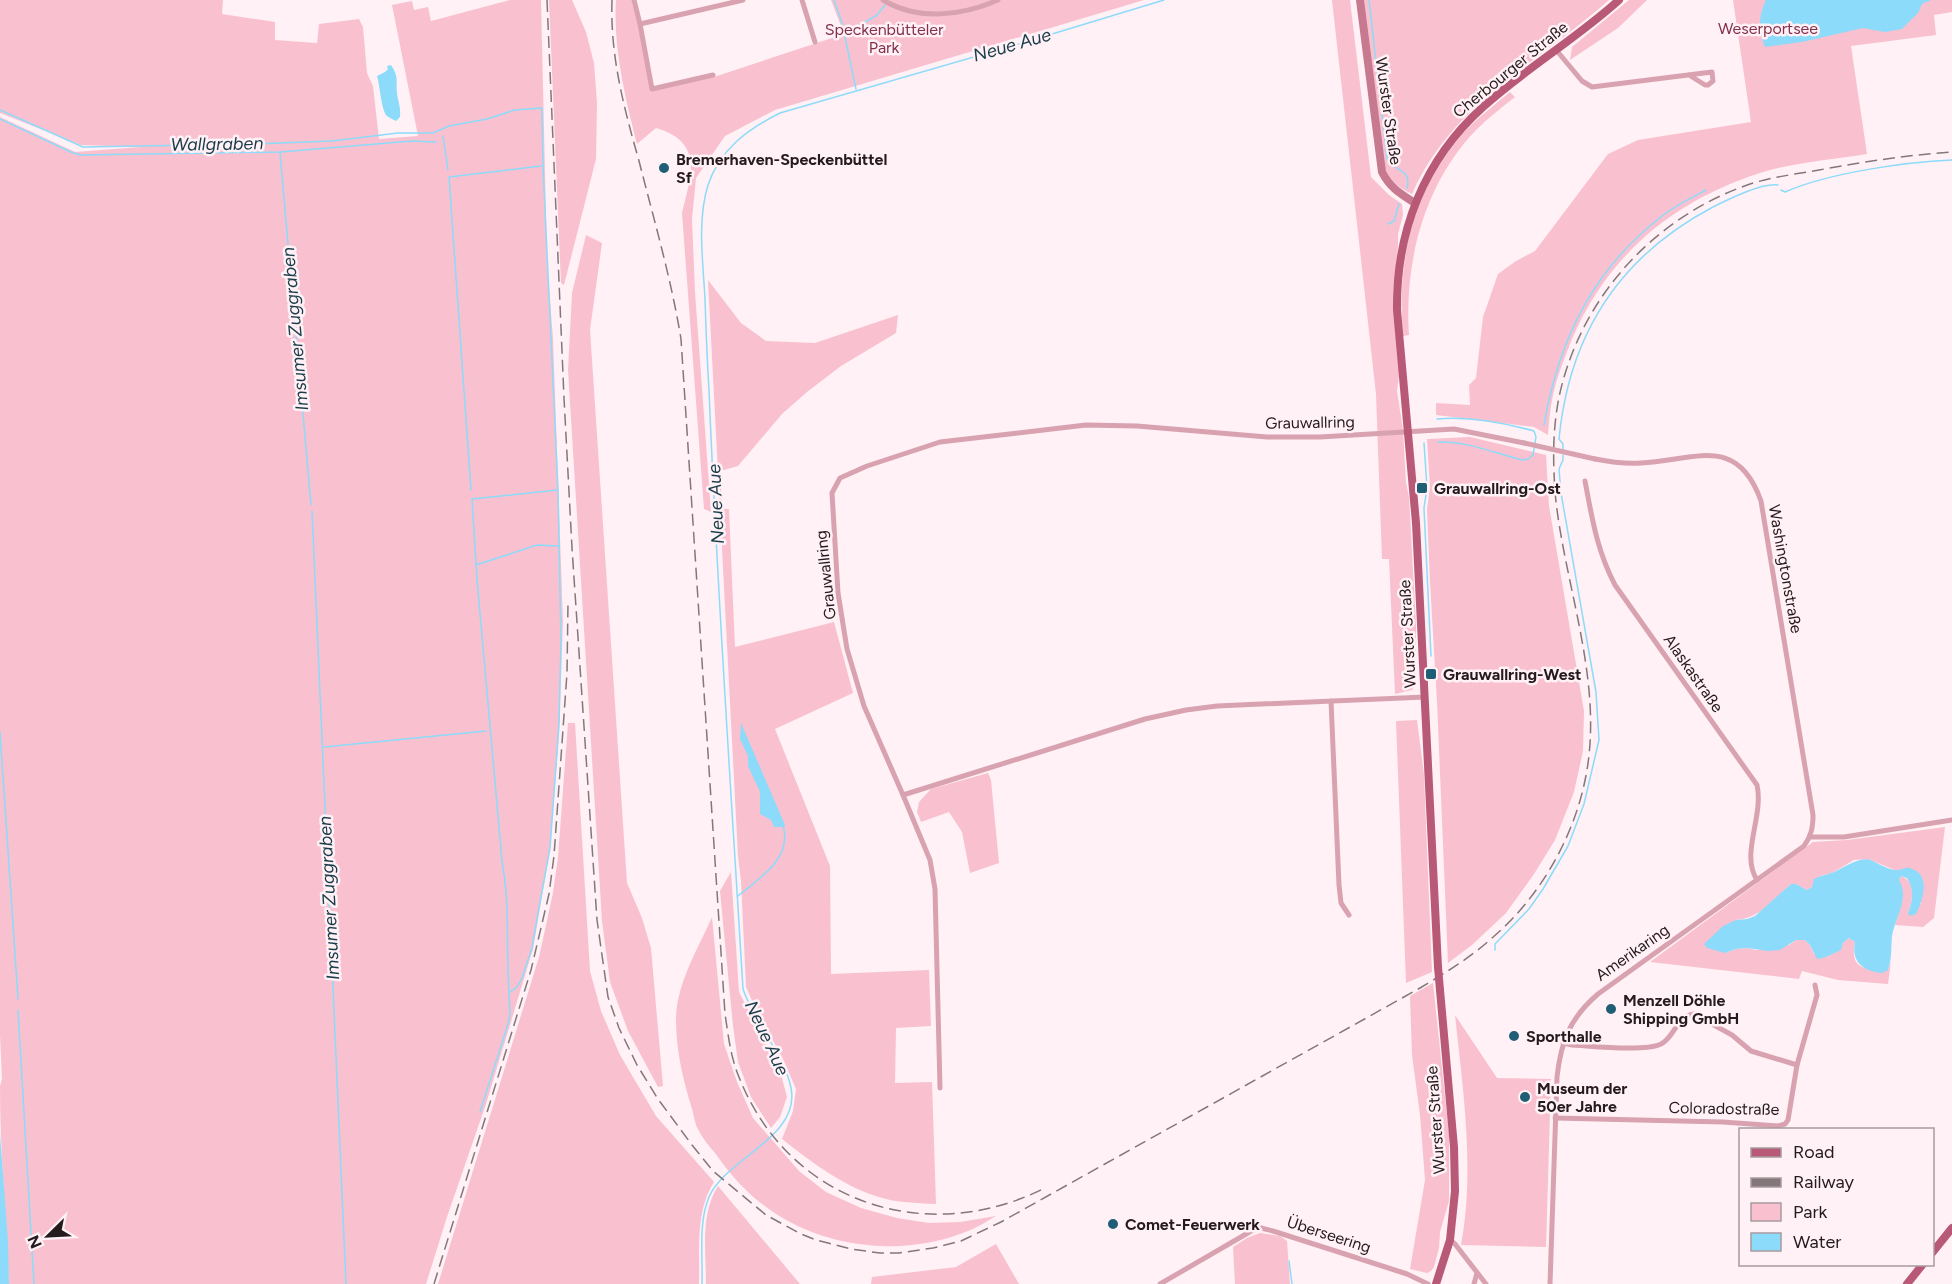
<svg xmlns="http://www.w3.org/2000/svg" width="1952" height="1284" font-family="Figtree,sans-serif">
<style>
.green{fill:#f9c1cf}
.water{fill:#8cdbfa}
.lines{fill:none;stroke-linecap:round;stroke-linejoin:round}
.stream{stroke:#8cdbfa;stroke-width:1.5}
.street{stroke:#d9a2b1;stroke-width:5}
.secondary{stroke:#c7798f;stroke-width:8}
.primary{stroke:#b85977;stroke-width:8}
.rail{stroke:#83777a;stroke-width:1.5;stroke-dasharray:12 6;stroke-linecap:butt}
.street-bridge{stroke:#d9a2b1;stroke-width:5}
.primary-bridge{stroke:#b85977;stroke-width:8}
.poi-dot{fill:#205e75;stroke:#fff1f5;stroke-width:2}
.labels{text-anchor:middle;stroke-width:5;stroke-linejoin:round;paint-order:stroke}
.park-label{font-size:16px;fill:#84304d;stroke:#fff1f5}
.street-label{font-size:16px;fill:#251a1d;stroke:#fff1f5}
.poi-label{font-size:16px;font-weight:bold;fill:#251a1d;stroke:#fff1f5;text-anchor:start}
.water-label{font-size:18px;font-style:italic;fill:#183c4a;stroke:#fff1f5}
</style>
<rect width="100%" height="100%" fill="#fff1f5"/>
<!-- green -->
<g class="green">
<path d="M0 0H223L222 14 275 22V40L317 43 319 24 359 19 363 27 367 73 373 86 379 139 418 136 392 5 412 1 414 10 428 7 431 21 510 0H541L547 260 553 339 563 621 559 734 550 849 533 949 486 1104 447 1217 426 1284H9C6 1218 0 1152 0 1086L2 1079 0 1035V117L75 152 140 147 81 145 0 113Z"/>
<path d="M549 0H572L586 32 594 63 597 103 596 159 564 285 561 283Z"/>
<path d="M616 0H633L652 91 717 76 844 34 831 0H1144L775 110 725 136 696 178 692 219 695 292 711 512 704 509 682 213C691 175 704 142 656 128L637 144C625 97 613 48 616 0Z"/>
<path d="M1332 0H1350L1371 177 1389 195 1402 204 1403 215 1398 234V247L1393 294 1400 367 1397 391 1403 430 1406 483 1409 497 1416 625V683L1412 690 1395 694 1389 559H1382L1376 394Z"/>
<path d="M1362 0H1609C1538 63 1452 103 1412 194 1398 187 1391 182 1383 168Z"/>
<path d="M1629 0H1647L1618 28 1570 60 1572 47Z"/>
<path d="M1733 0H1952V12L1934 15 1936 35 1851 46 1867 154C1832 160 1794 162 1760 173 1673 201 1608 255 1572 339 1565 357 1557 376 1553 395 1550 408 1549 422 1548 435L1534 427 1436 415V403L1470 405 1469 385 1476 378 1483 317 1498 274 1516 261 1535 251 1608 154 1638 140 1751 122Z"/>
<path d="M1510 92 1515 97C1501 108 1488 118 1476 130 1424 184 1404 262 1409 335L1403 336C1396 258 1414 186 1468 128 1481 115 1496 104 1510 92Z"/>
<path d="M586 235 602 243 590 330 627 883 642 918 651 948 663 1086 658 1087 628 1031 610 982 602 921 568 370 572 293Z"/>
<path d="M708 280 741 323 766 341 815 343 898 315 896 333 841 366 807 392 782 414 738 466 720 471 722 509H729L735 647 834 622 853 693 775 729 830 866 831 974 929 970 931 1026 896 1028 895 1083 932 1082 936 1204C921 1203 905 1203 890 1200 849 1191 814 1164 782 1139L793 1111 796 1089 783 1059 757 1012 746 987 741 881 738 856Z"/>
<path d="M1470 437 1546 455 1549 506 1584 711 1583 751 1574 792 1555 840 1534 874 1506 913 1472 945 1448 963 1437 702 1430 582 1427 509 1430 488 1427 439Z"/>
<path d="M1417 720 1424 775 1432 972 1406 983 1396 721Z"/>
<path d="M568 723H575L590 971 601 1011 620 1055 656 1116 714 1182C695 1212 700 1250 699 1284H438L539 957 553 893 558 857Z"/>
<path d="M988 773 991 780 999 863 970 873 962 832 949 812 921 822 917 812 919 802 931 789Z"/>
<path d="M1945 827 1934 918 1923 927 1895 925 1899 913V880L1901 876C1916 881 1913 900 1908 913L1921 904 1908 868 1897 871 1868 859 1854 860 1832 873 1820 876 1812 887 1807 890 1796 884H1791C1773 899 1761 918 1736 920L1725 953 1736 949 1747 948 1756 950 1789 945 1796 940H1805L1810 945 1814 954 1826 957 1840 950 1843 943 1849 938 1855 942C1849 971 1867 969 1888 970L1891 962 1888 984 1838 980 1802 971 1799 979 1650 962 1813 842 1847 840Z"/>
<path d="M731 872 739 992 780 1071 787 1097 780 1117 771 1128 751 1097 738 1062 733 1026 720 891Z"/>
<path d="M712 917 724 1044 737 1082 753 1118 799 1171 826 1192 861 1208 897 1218 929 1223 960 1222 996 1216C987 1221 978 1227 968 1231 900 1259 814 1248 757 1200 741 1187 727 1170 715 1153 709 1146 703 1139 699 1131 695 1125 694 1116 692 1109 683 1080 676 1050 676 1020 676 984 698 949 712 917Z"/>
<path d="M1433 983 1449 1134V1201L1440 1232 1439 1248 1434 1267 1431 1271 1427 1273 1410 1269 1425 1180 1420 1115 1412 1055 1410 996Z"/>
<path d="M1455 1015 1497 1078 1551 1079 1546 1247 1461 1245C1475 1169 1463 1091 1455 1015Z"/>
<path d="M718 1186 800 1284H706C706 1252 700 1214 718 1186Z"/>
<path d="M1260 1233 1280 1236 1287 1241 1290 1284H1235L1233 1247 1247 1238Z"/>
<path d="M996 1244 1019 1284H871L872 1277 956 1267Z"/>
</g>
<!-- water -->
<g class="water">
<path d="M1766 0H1931L1922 4 1918 13 1902 29 1885 32 1863 28 1802 42 1765 47C1758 31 1758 16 1766 0Z"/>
<path d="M391 65C399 77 396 80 397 93 398 102 401 107 400 117L396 121C394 120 388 117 387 116 381 110 380 85 377 76L385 72 388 69 387 66Z"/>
<path d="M741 723 785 825 784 827H774L771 820 760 814V792L748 766V756L740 739Z"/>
<path d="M1868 859C1876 862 1886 869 1895 870 1900 871 1905 867 1909 868 1932 873 1923 900 1916 914L1910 916 1908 913C1913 900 1914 889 1907 878L1901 876 1899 880C1910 898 1895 918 1892 936 1891 948 1892 959 1888 970L1882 973C1863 971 1851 962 1855 942L1849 938 1843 943 1841 950 1826 957 1817 959 1810 945 1805 940H1796L1780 950 1768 951 1747 948 1736 949 1725 953 1707 948 1704 944 1723 926 1736 920 1747 919 1755 916 1791 884H1796L1807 890 1812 887 1814 879C1821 875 1827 875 1834 872 1847 866 1853 860 1868 859Z"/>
<path d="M0 1134 8 1241 9 1284H0Z"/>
</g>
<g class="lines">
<!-- stream -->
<g class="stream">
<path d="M834 0 842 23 856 89"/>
<path d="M1369 0 1387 158C1393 173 1412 167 1407 188"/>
<path d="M854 29 877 15 885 5"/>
<path d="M0 110 83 147 251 144 332 141 398 133H433L449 126 487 119 515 110 542 108 543 166 558 490 561 640 559 724 550 848 537 919 532 948 522 978 517 987 509 993 510 1013 508 1024 480 1112"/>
<path d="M0 119 73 153 81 155 280 152 412 141 436 142"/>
<path d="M443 136 448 170"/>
<path d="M280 153 311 505"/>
<path d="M1781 190 1785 192C1828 173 1905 162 1952 160"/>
<path d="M1388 224 1394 221 1399 204"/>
<path d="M1437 419C1467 416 1505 423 1534 431L1536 437 1533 455 1528 459 1522 460C1494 453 1467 441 1438 442"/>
<path d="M1544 425C1559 338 1594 267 1666 213 1679 204 1693 197 1706 190"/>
<path d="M1424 443 1427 488 1424 508 1431 656"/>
<path d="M1563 450V444L1559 439C1569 335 1620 256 1713 207 1729 199 1761 183 1778 185"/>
<path d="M471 490 449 177 541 166"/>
<path d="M312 511 346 1284"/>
<path d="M476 565 537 545 558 546"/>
<path d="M0 732 18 999"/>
<path d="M324 747 486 731"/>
<path d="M738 896C760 878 793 858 783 825"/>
<path d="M1495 950V944L1529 909 1543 889 1568 846 1584 804 1599 740 1596 692 1561 493 1559 469 1563 460V455"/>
<path d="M509 992C506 948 510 904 502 861L477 579 472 499 557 490"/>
<path d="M18 1010 34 1284"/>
<path d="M1289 1261 1292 1284"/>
<path d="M702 1284C703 1257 698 1223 709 1197 726 1158 801 1137 791 1088 785 1056 754 1022 743 989 731 789 717 590 709 390 707 360 706 329 705 299 703 261 697 221 708 185 720 149 748 129 780 113L1029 41 1164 0"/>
</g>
<!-- street -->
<g class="street">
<path d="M634 0 640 24 652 89 713 75"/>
<path d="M802 0 815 42"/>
<path d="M883 0C918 21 962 16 998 0"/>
<path d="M640 24 743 0"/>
<path d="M1557 51 1582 81 1592 87 1712 72 1713 81 1708 85H1705L1689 75"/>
<path d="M1585 481C1592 518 1597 551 1615 585L1757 785C1764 817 1740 854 1757 880"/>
<path d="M1425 697 1217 706 1186 710 1145 719 903 795 864 706 847 649 838 593 832 493 840 478 867 466 940 442 1086 425 1137 426 1267 437H1320L1454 429 1524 443"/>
<path d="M1331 701 1339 885 1341 903 1349 915"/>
<path d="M903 795 930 860 935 889 940 1088"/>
<path d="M1810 837H1844L1952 820"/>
<path d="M1563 1043 1572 1045C1592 1046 1644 1052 1661 1044 1675 1037 1676 1016 1694 1014L1732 1035 1751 1051 1797 1065"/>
<path d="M1555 1118 1723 1122 1778 1126 1785 1124 1788 1120 1797 1065 1817 995 1815 985"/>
<path d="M1450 1240 1455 1244 1486 1284"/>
<path d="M1160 1284 1253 1230 1261 1228 1273 1231 1407 1274 1428 1284"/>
<path d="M1474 1284 1477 1273"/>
<path d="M1550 1284 1557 1077C1561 1041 1570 1018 1598 994L1804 846C1811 836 1813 828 1813 815L1761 501C1737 433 1693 461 1641 463 1625 464 1610 462 1595 459"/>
</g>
<!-- secondary -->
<path class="secondary" d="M1360 0 1382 172C1390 188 1401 194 1415 203"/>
<!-- primary -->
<g class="primary">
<path d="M1438 967 1416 523 1397 310C1396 231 1424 160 1483 107 1526 68 1576 39 1619 0"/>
<path d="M1932 1253 1952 1228"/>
<path d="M1436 1284 1450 1240 1455 1191 1454 1147 1440 990"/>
<path d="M1907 1284 1923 1264"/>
</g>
<!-- rail -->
<g class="rail">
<path d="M547 0 564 398 572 548 597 920 608 997 619 1028 637 1065 658 1099 692 1145 713 1171 766 1215 801 1234 816 1240 851 1249 880 1253H899L933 1248 961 1241 1001 1222 1420 988C1445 973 1470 958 1492 938 1537 900 1571 843 1584 785 1606 690 1567 595 1556 502 1552 459 1552 415 1565 374 1592 285 1662 214 1750 184 1772 177 1796 174 1819 170 1863 162 1907 155 1952 152"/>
<path d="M612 0C610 56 624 108 639 161 654 220 671 278 681 339L725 1014C728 1033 730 1053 737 1072 785 1201 923 1248 1043 1189"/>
<path d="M434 1284 531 970 549 894 554 856 567 673 568 603"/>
</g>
<!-- street-bridge -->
<path class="street-bridge" d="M1524 443 1595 459"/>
<!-- primary-bridge -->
<path class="primary-bridge" d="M1438 967 1440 990"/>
</g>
<!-- markers -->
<g class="poi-dot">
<circle cx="664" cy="168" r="6"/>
<rect x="1416" y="482" width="12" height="12" rx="3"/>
<rect x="1425" y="668" width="12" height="12" rx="3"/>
<circle cx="1611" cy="1009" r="6"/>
<circle cx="1514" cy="1036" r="6"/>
<circle cx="1525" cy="1097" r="6"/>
<circle cx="1113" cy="1224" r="6"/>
</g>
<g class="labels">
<!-- park labels -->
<g class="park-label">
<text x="1768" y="34">Weserportsee</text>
<text x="884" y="35">Speckenbütteler<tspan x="884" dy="18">Park</tspan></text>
</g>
<!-- street labels -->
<g class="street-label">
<text transform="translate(1510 69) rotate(-39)" y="6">Cherbourger Straße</text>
<text transform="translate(1389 111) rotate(82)" y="6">Wurster Straße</text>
<text transform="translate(1310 422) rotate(-1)" y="6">Grauwallring</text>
<text transform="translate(1786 569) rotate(80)" y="6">Washingtonstraße</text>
<text transform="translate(825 575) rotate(-96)" y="6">Grauwallring</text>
<text transform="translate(1407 634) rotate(-93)" y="6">Wurster Straße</text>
<text transform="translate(1694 673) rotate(55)" y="6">Alaskastraße</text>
<text transform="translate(1632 952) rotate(-35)" y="6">Amerikaring</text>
<text transform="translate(1724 1108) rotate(1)" y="6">Coloradostraße</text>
<text transform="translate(1435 1120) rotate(-94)" y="6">Wurster Straße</text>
<text transform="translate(1329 1234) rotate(18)" y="6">Überseering</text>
</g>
<!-- poi labels -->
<g class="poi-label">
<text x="676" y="165">Bremerhaven-Speckenbüttel<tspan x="676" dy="18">Sf</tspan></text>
<text x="1434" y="494">Grauwallring-Ost</text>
<text x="1443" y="680">Grauwallring-West</text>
<text x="1623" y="1006">Menzell Döhle<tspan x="1623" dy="18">Shipping GmbH</tspan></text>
<text x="1526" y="1042">Sporthalle</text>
<text x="1537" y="1094">Museum der<tspan x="1537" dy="18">50er Jahre</tspan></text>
<text x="1125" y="1230">Comet-Feuerwerk</text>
</g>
<!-- water labels -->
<g class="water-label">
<text transform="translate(1012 45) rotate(-16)" y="6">Neue Aue</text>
<text transform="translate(217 144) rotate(-1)" y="6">Wallgraben</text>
<text transform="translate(295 329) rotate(-95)" y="6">Imsumer Zuggraben</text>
<text transform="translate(716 504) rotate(-93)" y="6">Neue Aue</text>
<text transform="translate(329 898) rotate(-93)" y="6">Imsumer Zuggraben</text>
<text transform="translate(767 1038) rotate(65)" y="6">Neue Aue</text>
</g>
</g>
<!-- legend -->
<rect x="1739" y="1128" width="195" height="138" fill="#fff1f5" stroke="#a89b9f" stroke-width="1.5"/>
<rect x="1751" y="1148" width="30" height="9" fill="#b85977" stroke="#a89b9f" stroke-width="1.5"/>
<text x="1793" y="1158" font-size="18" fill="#251a1d">Road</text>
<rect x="1751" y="1178" width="30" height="9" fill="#83777a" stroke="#a89b9f" stroke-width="1.5"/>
<text x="1793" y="1188" font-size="18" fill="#251a1d">Railway</text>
<rect x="1751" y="1203" width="30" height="18" fill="#f9c1cf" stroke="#a89b9f" stroke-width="1.5"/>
<text x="1793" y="1218" font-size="18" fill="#251a1d">Park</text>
<rect x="1751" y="1233" width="30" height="18" fill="#8cdbfa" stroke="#a89b9f" stroke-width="1.5"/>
<text x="1793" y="1248" font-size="18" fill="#251a1d">Water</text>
<!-- north arrow -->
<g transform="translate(48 1236) rotate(246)" stroke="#fff1f5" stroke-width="4.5" paint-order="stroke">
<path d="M0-4.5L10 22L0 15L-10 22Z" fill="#251a1d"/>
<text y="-9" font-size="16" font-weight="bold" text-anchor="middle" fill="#251a1d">N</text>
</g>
</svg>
